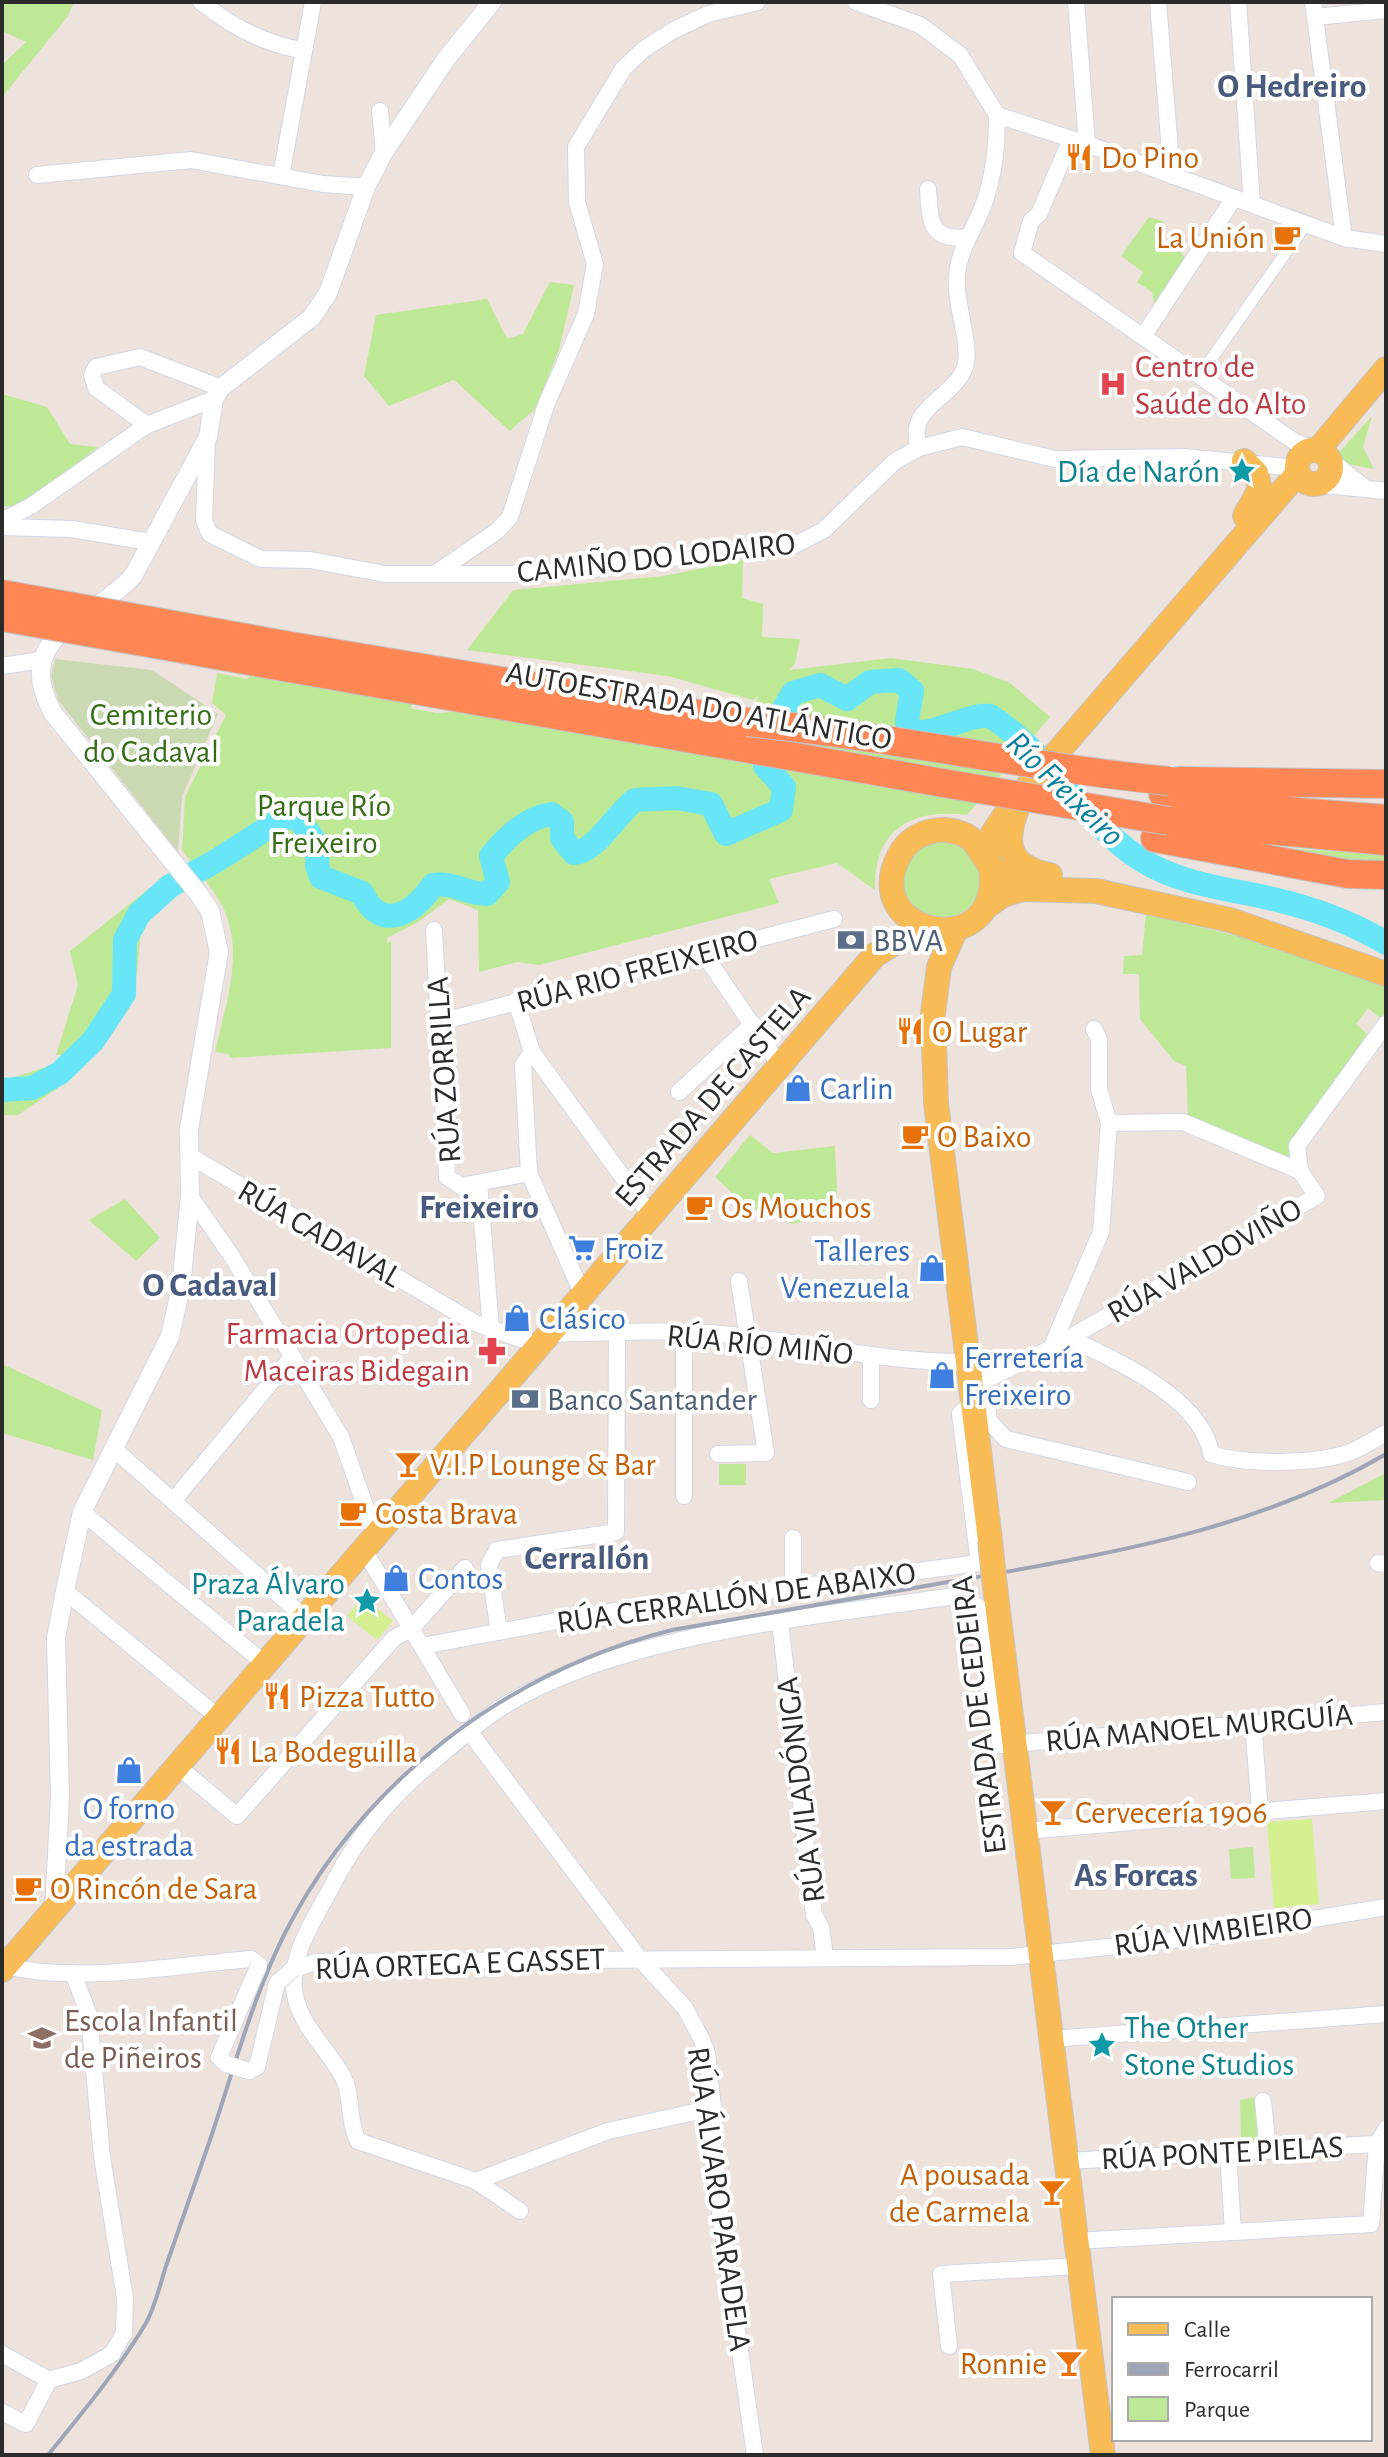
<svg xmlns="http://www.w3.org/2000/svg" width="1388" height="2457" font-family="'Alegreya Sans',sans-serif">
<style>
.green{fill:#bde895}
.cemetery{fill:#cad9b2}
.pitch{fill:#d5f090}
.lines{fill:none;stroke-linecap:round;stroke-linejoin:round}
.river{stroke:#68e5f6;stroke-width:24}
.pedestrian-casing{stroke:#d1d7e4;stroke-width:13}
.minor-casing{stroke:#d1d7e4;stroke-width:18}
.tertiary-casing{stroke:#d1d7e4;stroke-width:20}
.primary-casing{stroke:#c4c4c4;stroke-width:26}
.motorway-casing{stroke:#c4c4c4;stroke-width:30}
.pedestrian{stroke:#fff;stroke-width:11}
.minor{stroke:#fff;stroke-width:16}
.tertiary{stroke:#fff;stroke-width:18}
.primary{stroke:#f9bb55;stroke-width:24}
.motorway{stroke:#ff8655;stroke-width:28}
.rail{stroke:#9ea5b6;stroke-width:4}
.minor-bridge-casing{stroke:#d1d7e4;stroke-width:18;stroke-linecap:butt}
.primary-bridge-casing{stroke:#c4c4c4;stroke-width:26;stroke-linecap:butt}
.motorway-bridge-casing{stroke:#c4c4c4;stroke-width:30;stroke-linecap:butt}
.minor-bridge{stroke:#fff;stroke-width:16}
.primary-bridge{stroke:#f9bb55;stroke-width:24}
.motorway-bridge{stroke:#ff8655;stroke-width:28}
.labels{text-anchor:middle;stroke-width:8;stroke-linejoin:round;paint-order:stroke}
.food-label{font-size:32px;fill:#c56008;stroke:#fff;text-anchor:start}
.health-label{font-size:32px;fill:#be3a42;stroke:#fff;text-anchor:start}
.culture-label{font-size:32px;fill:#0d838f;stroke:#fff;text-anchor:end}
.street-label{font-size:32px;fill:#2b2b2b;stroke:#fff}
.park-label{font-size:32px;fill:#346d15;stroke:#fff}
.service-label{font-size:32px;fill:#4e5e75;stroke:#fff;text-anchor:start}
.shop-label{font-size:32px;fill:#366cbe;stroke:#fff;text-anchor:start}
.education-label{font-size:32px;fill:#785e54;stroke:#fff;text-anchor:start}
.neighbourhood-label{font-size:34px;font-weight:bold;fill:#485a7e;stroke:#fff}
.water-label{font-size:34px;font-style:italic;fill:#067f9e;stroke:#fff}
</style>
<rect width="100%" height="100%" fill="#eee3dc"/>
<!-- green -->
<g class="green">
<path d="M2 2H74L68 16 2 97V65L26 42 2 31Z"/>
<path d="M1149 217 1165 222 1155 236 1162 246 1179 247 1185 259 1154 303 1152 292 1137 282 1143 272 1121 256Z"/>
<path d="M550 282 574 285 559 350 535 409 510 431 454 380 389 406 364 376 376 315 487 299 507 339 523 334Z"/>
<path d="M2 394 47 407 70 444 98 447 22 509 2 505Z"/>
<path d="M1372 416 1363 447 1374 469 1338 462 1335 457Z"/>
<path d="M743 560 742 598 763 604 762 637 800 639 795 664 789 670 891 658 973 669 1010 683 1050 717 967 815C911 808 873 830 875 890L837 863 769 879 779 903 539 965 517 962 479 972 478 910 449 899 418 922 387 938V943L391 941V1048L230 1058 229 1054 215 1052C226 1003 247 947 219 900 209 883 194 867 182 850L185 797 226 715 212 703 217 673 247 679 250 675 413 704 410 708 436 713 466 711 736 760 758 696 753 700 668 676 467 650 513 590 664 576Z"/>
<circle cx="941" cy="880" r="39"/>
<path d="M1242 845 1386 855V867Z"/>
<path d="M165 876 176 888 142 920 137 974 98 1053 56 1055 78 985 70 951Z"/>
<path d="M1146 914 1267 943 1386 986V1013L1380 1018 1368 1008 1356 1024 1367 1034 1299 1132 1288 1160 1188 1118 1186 1066 1174 1061 1140 1019 1139 974H1123L1124 956 1142 955Z"/>
<path d="M43 1068 58 1088 18 1115H2V1081Z"/>
<path d="M750 1135 773 1153 835 1146 838 1213 792 1224 745 1205 715 1177Z"/>
<path d="M125 1199 160 1238 136 1261 89 1220Z"/>
<path d="M2 1364 102 1410 93 1460 2 1433Z"/>
<rect x="719" y="1464" width="27" height="21"/>
<path d="M1386 1473V1500L1328 1503Z"/>
<path d="M1253 1847 1255 1878 1231 1879 1229 1849Z"/>
<path d="M1256 2097 1259 2145H1241L1240 2100Z"/>
</g>
<!-- cemetery -->
<path class="cemetery" d="M55 659 152 670 218 714 182 797 178 852 58 700 51 676Z"/>
<!-- pitch -->
<g class="pitch">
<path d="M363 1597 393 1621 377 1640 347 1616Z"/>
<path d="M1312 1819 1319 1904 1274 1908 1267 1822Z"/>
</g>
<g class="lines">
<!-- river -->
<path class="river" d="M2 1090 32 1088 60 1073 93 1041 124 994 125 940 139 914 170 886 216 861 280 820 296 815 319 847 317 865 321 877 362 893C381 933 413 914 433 885 451 881 467 894 487 894L498 882 491 856C507 837 526 818 551 814L562 822V838L574 853C595 853 616 814 635 800L676 798 711 804 726 834 781 810 784 787 765 766 770 732 793 693 820 685 847 699 870 682 899 680 912 691 907 721 910 731C936 737 966 713 990 716 1047 751 1086 825 1140 859 1181 885 1227 888 1273 899 1312 908 1351 922 1386 943"/>
<!-- pedestrian casing -->
<g class="pedestrian-casing">
<path id="pedestrian" d="M1200 375 1306 224"/>
</g>
<!-- minor casing -->
<g class="minor-casing">
<g id="minor">
<path d="M201 2C231 26 264 44 302 50"/>
<path d="M856 2 920 25 960 55 997 115 1087 144 1344 238 1386 244"/>
<path d="M1076 2 1087 144"/>
<path d="M1158 2 1172 176"/>
<path d="M1238 2 1252 204"/>
<path d="M1313 2 1344 238"/>
<path d="M1315 17 1386 10"/>
<path d="M380 111 384 152"/>
<path d="M1071 139 1039 214 1031 221 1022 253 1295 442 1312 449"/>
<path d="M37 175 191 160 323 184 366 187"/>
<path d="M281 176 313 2"/>
<path d="M928 189C930 220 929 242 968 237"/>
<path d="M1144 335 1234 198"/>
<path d="M147 425 96 388 92 375 96 367 140 357 221 388"/>
<path d="M207 438 204 521 210 534 261 559 310 560 385 574H513L605 568 712 552 793 546 824 530 894 462 919 448 962 437 1055 459 1184 457 1296 468"/>
<path d="M919 448C905 406 954 399 965 367 972 345 954 303 957 275 959 249 974 230 983 206 994 176 997 148 997 115"/>
<path d="M1330 460 1364 487"/>
<path d="M1315 484 1386 491"/>
<path d="M2 521 31 506 147 425 214 399"/>
<path d="M2 527 72 529 150 542"/>
<path d="M436 573 497 531 510 517 546 405 586 314 595 264 577 202 576 147 623 69 644 49 674 30 708 14 757 2"/>
<path d="M2 666 41 660"/>
<path d="M434 930 447 1177 461 1186 529 1173"/>
<path d="M704 954 781 1067"/>
<path d="M516 1001 532 1052 651 1216"/>
<path d="M440 1022 834 919"/>
<path d="M532 1052 523 1065 529 1173 583 1295"/>
<path d="M679 1092 753 1024"/>
<path d="M190 1156 475 1323 538 1345"/>
<path d="M1300 1171 1297 1146 1386 1024"/>
<path d="M479 1183 491 1329"/>
<path d="M190 1196 231 1255 341 1437 375 1534"/>
<path d="M684 1332V1496"/>
<path d="M551 1334C617 1332 683 1328 748 1337 822 1346 893 1363 968 1362"/>
<path d="M1068 1337C1115 1361 1202 1397 1211 1454 1246 1465 1318 1465 1353 1451 1364 1446 1375 1439 1386 1433"/>
<path d="M1052 1346 1101 1232 1109 1123 1099 1089V1039L1094 1029"/>
<path d="M871 1356V1400"/>
<path d="M983 1381 989 1421 1006 1439 1188 1482"/>
<path d="M970 1382 983 1381 1050 1349 1317 1196 1300 1171 1183 1122 1109 1123"/>
<path d="M114 1449 303 1616"/>
<path d="M718 1454 766 1453 739 1281"/>
<path d="M173 1501 292 1357"/>
<path d="M82 1512 264 1663"/>
<path d="M793 1538V1586"/>
<path d="M363 1548 462 1714"/>
<path d="M1378 1563 1386 1564"/>
<path d="M65 1591 218 1717"/>
<path d="M780 1622 814 1915 821 1927 825 1957"/>
<path d="M499 1632 489 1565 497 1550 616 1532 617 1332"/>
<path d="M422 1646 600 1613 979 1563 960 1414 973 1402"/>
<path d="M1253 1722 1260 1812"/>
<path d="M469 1731 639 1958 685 2008 701 2038 707 2053 713 2108 717 2191 755 2455"/>
<path d="M176 1765 237 1816 394 1638 411 1629 465 1568"/>
<path d="M1024 1831 1386 1801"/>
<path d="M6 1966C80 1984 174 1965 251 1959L259 1965"/>
<path d="M293 1969 316 1962 1011 1957 1203 1937 1386 1907"/>
<path d="M1051 2039 1386 2014"/>
<path d="M1263 2101 1268 2151"/>
<path d="M1228 2153 1233 2231"/>
<path d="M1067 2161 1377 2144"/>
<path d="M476 2181 358 2141C347 2119 353 2095 343 2077 327 2047 297 2024 294 1988 290 1952 318 1914 334 1882 360 1832 393 1794 437 1758 457 1741 477 1724 499 1709 617 1633 822 1616 961 1595L981 1609 1000 1745 1386 1712"/>
<path d="M520 2211 476 2181 608 2131 713 2108"/>
<path d="M1076 2241 1371 2224 1377 2144 1386 2129"/>
<path d="M949 2346 941 2274 1078 2266"/>
<path d="M2 2354 49 2380 26 2424 2 2412"/>
<path d="M49 2380 81 2371 112 2354 124 2333 125 2298 102 2157 89 2015 73 1973"/>
</g>
</g>
<!-- tertiary casing -->
<g class="tertiary-casing">
<path id="tertiary" d="M54 1910 60 1798 56 1638 65 1591 82 1512 170 1336 181 1287 190 1196 189 1129 219 952 210 911 198 893 53 713C10 635 91 622 133 576L208 437 214 399 221 388 312 317 328 293 366 187 384 152 446 59 492 2"/>
</g>
<!-- primary casing -->
<g class="primary-casing">
<g id="primary">
<circle cx="1314" cy="467" r="17"/>
<path d="M1318 450 1386 369"/>
<path d="M1244 461 1256 473 1260 489 1245 516"/>
<path d="M1017 809C1003 845 1009 867 1050 875"/>
<path d="M988 859 993 833 1012 805 1298 473"/>
<path d="M991 867C1004 966 857 936 899 856 907 839 926 829 945 830 982 833 976 855 995 870 1007 879 1021 880 1036 883"/>
<path d="M986 907 1003 895 1022 889 1096 891 1230 920 1386 974"/>
<path d="M956 929 939 967 933 1013 936 1103 990 1540"/>
<path d="M995 1587 1103 2455"/>
<path d="M2 1970 875 955 911 933 928 929"/>
</g>
</g>
<!-- motorway casing -->
<g class="motorway-casing">
<g id="motorway">
<path d="M285 645 747 722"/>
<path d="M284 667 943 783"/>
<path d="M1179 781 1386 784"/>
<path d="M1163 794 1298 812 1386 819"/>
<path d="M1169 821 1386 841"/>
<path d="M1155 838 1348 874 1386 875"/>
</g>
</g>
<!-- pedestrian -->
<use href="#pedestrian" class="pedestrian"/>
<!-- minor -->
<use href="#minor" class="minor"/>
<!-- tertiary -->
<use href="#tertiary" class="tertiary"/>
<!-- primary -->
<use href="#primary" class="primary"/>
<!-- motorway -->
<use href="#motorway" class="motorway"/>
<!-- rail -->
<path class="rail" d="M48 2455C82 2413 118 2370 146 2323 155 2307 160 2285 166 2266 181 2224 195 2182 210 2140 233 2072 252 1999 284 1935 362 1781 506 1672 672 1630 774 1612 875 1595 977 1577 1118 1552 1260 1528 1386 1454"/>
<!-- minor-bridge casing -->
<g class="minor-bridge-casing">
<path id="minor-bridge" d="M259 1965 219 2057 226 2064 249 2071 257 2067 277 1983 293 1969"/>
</g>
<!-- primary-bridge casing -->
<g class="primary-bridge-casing">
<path id="primary-bridge" d="M990 1540 995 1587"/>
</g>
<!-- motorway-bridge casing -->
<g class="motorway-bridge-casing">
<g id="motorway-bridge">
<path d="M2 594 285 645"/>
<path d="M2 617 284 667"/>
<path d="M747 722C888 736 1027 767 1169 781"/>
<path d="M943 783 1169 821"/>
</g>
</g>
<!-- minor-bridge -->
<use href="#minor-bridge" class="minor-bridge"/>
<!-- primary-bridge -->
<use href="#primary-bridge" class="primary-bridge"/>
<!-- motorway-bridge -->
<use href="#motorway-bridge" class="motorway-bridge"/>
</g>
<!-- icons -->
<defs>
<g id="restaurant-bare" transform="scale(2.16)"><path d="M-5-6h1v4h1v-4h1v4h1v-4h1v5L-1.5 .5V6h-2V.5L-5-1ZM5-6V6H3V1.5H1.5Q1.5-4 5-6Z" fill="#e8710a" stroke="#fff" stroke-width="2.5" paint-order="stroke"/></g>
<g id="cafe-bare" transform="scale(2.16)"><path d="M-5.5-4.5H6V0H3Q3 3.5 0 3.5H-2.5Q-5.5 3.5-5.5 0ZM3-3.2v2h1.7v-2ZM-6 4.5H4V6H-6Z" fill="#e8710a" stroke="#fff" stroke-width="2.5" paint-order="stroke"/></g>
<g id="hospital-bare" transform="scale(2.16)"><path d="M-5-5h3v3.5h4V-5h3V5h-3V1.5h-4V5h-3Z" fill="#e0444e" stroke="#fff" stroke-width="2.5" paint-order="stroke"/></g>
<g id="sight-bare" transform="scale(2.16)"><path d="M0-6L1.8-2.2L6-1.7L2.9 1.2L3.7 5.4L0 3.3L-3.7 5.4L-2.9 1.2L-6-1.7L-1.8-2.2Z" fill="#0f9aa8" stroke="#fff" stroke-width="2.5" paint-order="stroke"/></g>
<g id="bank-bare" transform="scale(2.16)"><path d="M-6-4H6V4H-6ZM0-2.3a2.3 2.3 0 1 0 0 4.6a2.3 2.3 0 1 0 0-4.6Z" fill="#5c6f8a" stroke="#fff" stroke-width="2.5" paint-order="stroke"/></g>
<g id="shop-bare" transform="scale(2.16)"><path d="M-5-2.5h2.3a2.7 3.5 0 0 1 5.4 0H5L5.5 6h-11ZM-1.5-2.5h3a1.5 2.3 0 0 0-3 0Z" fill="#3f7fe0" stroke="#fff" stroke-width="2.5" paint-order="stroke"/></g>
<g id="supermarket-bare" transform="scale(2.16)"><path d="M-6-5.5h2.5l.6 2H6L4.5 2H-2.5L-4.4-4H-6ZM-1.5 3.2a1.3 1.3 0 1 0 .1 0ZM3 3.2a1.3 1.3 0 1 0 .1 0Z" fill="#3f7fe0" stroke="#fff" stroke-width="2.5" paint-order="stroke"/></g>
<g id="pharmacy-bare" transform="scale(2.16)"><path d="M-2-6h4v4h4v4h-4v4h-4v-4h-4v-4h4Z" fill="#e0444e" stroke="#fff" stroke-width="2.5" paint-order="stroke"/></g>
<g id="bar-bare" transform="scale(2.16)"><path d="M-6-5H6L.8 .8V4.5H3.5V6h-7V4.5H-.8V.8Z" fill="#e8710a" stroke="#fff" stroke-width="2.5" paint-order="stroke"/></g>
<g id="school-bare" transform="scale(2.16)"><path d="M0-5L7-2L0 1L-7-2ZM-4 1L0 2.5L4 1V4Q0 6-4 4Z" fill="#8d6e63" stroke="#fff" stroke-width="2.5" paint-order="stroke"/></g>
</defs>
<g fill-rule="evenodd">
<use href="#restaurant-bare" x="1079" y="157"/>
<use href="#cafe-bare" x="1287" y="237"/>
<use href="#hospital-bare" x="1113" y="384"/>
<use href="#sight-bare" x="1242" y="471"/>
<use href="#bank-bare" x="851" y="940"/>
<use href="#restaurant-bare" x="910" y="1031"/>
<use href="#shop-bare" x="798" y="1088"/>
<use href="#cafe-bare" x="915" y="1136"/>
<use href="#cafe-bare" x="699" y="1207"/>
<use href="#supermarket-bare" x="582" y="1248"/>
<use href="#shop-bare" x="932" y="1268"/>
<use href="#shop-bare" x="517" y="1318"/>
<use href="#pharmacy-bare" x="492" y="1351"/>
<use href="#shop-bare" x="942" y="1375"/>
<use href="#bank-bare" x="525" y="1399"/>
<use href="#bar-bare" x="408" y="1464"/>
<use href="#cafe-bare" x="353" y="1513"/>
<use href="#shop-bare" x="396" y="1578"/>
<use href="#sight-bare" x="367" y="1601"/>
<use href="#restaurant-bare" x="277" y="1696"/>
<use href="#restaurant-bare" x="228" y="1751"/>
<use href="#shop-bare" x="129" y="1770"/>
<use href="#bar-bare" x="1053" y="1812"/>
<use href="#cafe-bare" x="28" y="1888"/>
<use href="#school-bare" x="42" y="2038"/>
<use href="#sight-bare" x="1102" y="2045"/>
<use href="#bar-bare" x="1052" y="2192"/>
<use href="#bar-bare" x="1069" y="2363"/>
</g>
<g class="labels">
<!-- food labels -->
<g class="food-label">
<text x="1101" y="168">Do Pino</text>
<text x="1265" y="248" text-anchor="end">La Unión</text>
<text x="932" y="1042">O Lugar</text>
<text x="937" y="1147">O Baixo</text>
<text x="721" y="1218">Os Mouchos</text>
<text x="430" y="1475">V.I.P Lounge &amp; Bar</text>
<text x="375" y="1524">Costa Brava</text>
<text x="299" y="1707">Pizza Tutto</text>
<text x="250" y="1762">La Bodeguilla</text>
<text x="1075" y="1823">Cervecería 1906</text>
<text x="50" y="1899">O Rincón de Sara</text>
<text x="1030" y="2185" text-anchor="end">A pousada<tspan x="1030" dy="37">de Carmela</tspan></text>
<text x="1047" y="2374" text-anchor="end">Ronnie</text>
</g>
<!-- health labels -->
<g class="health-label">
<text x="1135" y="377">Centro de<tspan x="1135" dy="37">Saúde do Alto</tspan></text>
<text x="470" y="1344" text-anchor="end">Farmacia Ortopedia<tspan x="470" dy="37">Maceiras Bidegain</tspan></text>
</g>
<!-- culture labels -->
<g class="culture-label">
<text x="1220" y="482">Día de Narón</text>
<text x="345" y="1594">Praza Álvaro<tspan x="345" dy="37">Paradela</tspan></text>
<text x="1124" y="2038" text-anchor="start">The Other<tspan x="1124" dy="37">Stone Studios</tspan></text>
</g>
<!-- street labels -->
<g class="street-label">
<text transform="translate(656 557) rotate(-6)" y="11">CAMIÑO DO LODAIRO</text>
<text transform="translate(699 705) rotate(10)" y="11">AUTOESTRADA DO ATLÁNTICO</text>
<text transform="translate(637 970) rotate(-15)" y="11">RÚA RIO FREIXEIRO</text>
<text transform="translate(443 1070) rotate(-94)" y="11">RÚA ZORRILLA</text>
<text transform="translate(712 1096) rotate(-49)" y="11">ESTRADA DE CASTELA</text>
<text transform="translate(320 1233) rotate(30)" y="11">RÚA CADAVAL</text>
<text transform="translate(1204 1260) rotate(-30)" y="11">RÚA VALDOVIÑO</text>
<text transform="translate(760 1344) rotate(6)" y="11">RÚA RÍO MIÑO</text>
<text transform="translate(736 1597) rotate(-8)" y="11">RÚA CERRALLÓN DE ABAIXO</text>
<text transform="translate(978 1715) rotate(-97)" y="11">ESTRADA DE CEDEIRA</text>
<text transform="translate(1199 1727) rotate(-5)" y="11">RÚA MANOEL MURGUÍA</text>
<text transform="translate(800 1790) rotate(-97)" y="11">RÚA VILADÓNIGA</text>
<text transform="translate(1213 1931) rotate(-8)" y="11">RÚA VIMBIEIRO</text>
<text transform="translate(460 1963) rotate(-2)" y="11">RÚA ORTEGA E GASSET</text>
<text transform="translate(1222 2152) rotate(-3)" y="11">RÚA PONTE PIELAS</text>
<text transform="translate(720 2199) rotate(82)" y="11">RÚA ÁLVARO PARADELA</text>
</g>
<!-- park labels -->
<g class="park-label">
<text x="151" y="725">Cemiterio<tspan x="151" dy="37">do Cadaval</tspan></text>
<text x="324" y="816">Parque Río<tspan x="324" dy="37">Freixeiro</tspan></text>
</g>
<!-- service labels -->
<g class="service-label">
<text x="873" y="951">BBVA</text>
<text x="547" y="1410">Banco Santander</text>
</g>
<!-- shop labels -->
<g class="shop-label">
<text x="820" y="1099">Carlin</text>
<text x="604" y="1259">Froiz</text>
<text x="910" y="1261" text-anchor="end">Talleres<tspan x="910" dy="37">Venezuela</tspan></text>
<text x="539" y="1329">Clásico</text>
<text x="964" y="1368">Ferretería<tspan x="964" dy="37">Freixeiro</tspan></text>
<text x="418" y="1589">Contos</text>
<text x="129" y="1819" text-anchor="middle">O forno<tspan x="129" dy="37">da estrada</tspan></text>
</g>
<!-- education labels -->
<g class="education-label">
<text x="64" y="2031">Escola Infantil<tspan x="64" dy="37">de Piñeiros</tspan></text>
</g>
<!-- neighbourhood labels -->
<g class="neighbourhood-label">
<text x="1292" y="97">O Hedreiro</text>
<text x="479" y="1218">Freixeiro</text>
<text x="210" y="1296">O Cadaval</text>
<text x="587" y="1569">Cerrallón</text>
<text x="1136" y="1886">As Forcas</text>
</g>
<!-- water labels -->
<g class="water-label">
<text transform="translate(1066 788) rotate(44)" y="12">Río Freixeiro</text>
</g>
</g>
<!-- border -->
<rect width="1388" height="2457" fill="none" stroke="#2b2b2b" stroke-width="8"/>
<!-- legend -->
<rect x="1112" y="2297" width="260" height="144" fill="#ffffff" stroke="#aaaaaa" stroke-width="2"/>
<rect x="1128" y="2323" width="40" height="12" fill="#f9bb55" stroke="#aaaaaa" stroke-width="2"/>
<text x="1184" y="2337" font-size="24" fill="#2b2b2b">Calle</text>
<rect x="1128" y="2363" width="40" height="12" fill="#9ea5b6" stroke="#aaaaaa" stroke-width="2"/>
<text x="1184" y="2377" font-size="24" fill="#2b2b2b">Ferrocarril</text>
<rect x="1128" y="2397" width="40" height="24" fill="#bde895" stroke="#aaaaaa" stroke-width="2"/>
<text x="1184" y="2417" font-size="24" fill="#2b2b2b">Parque</text>
</svg>
